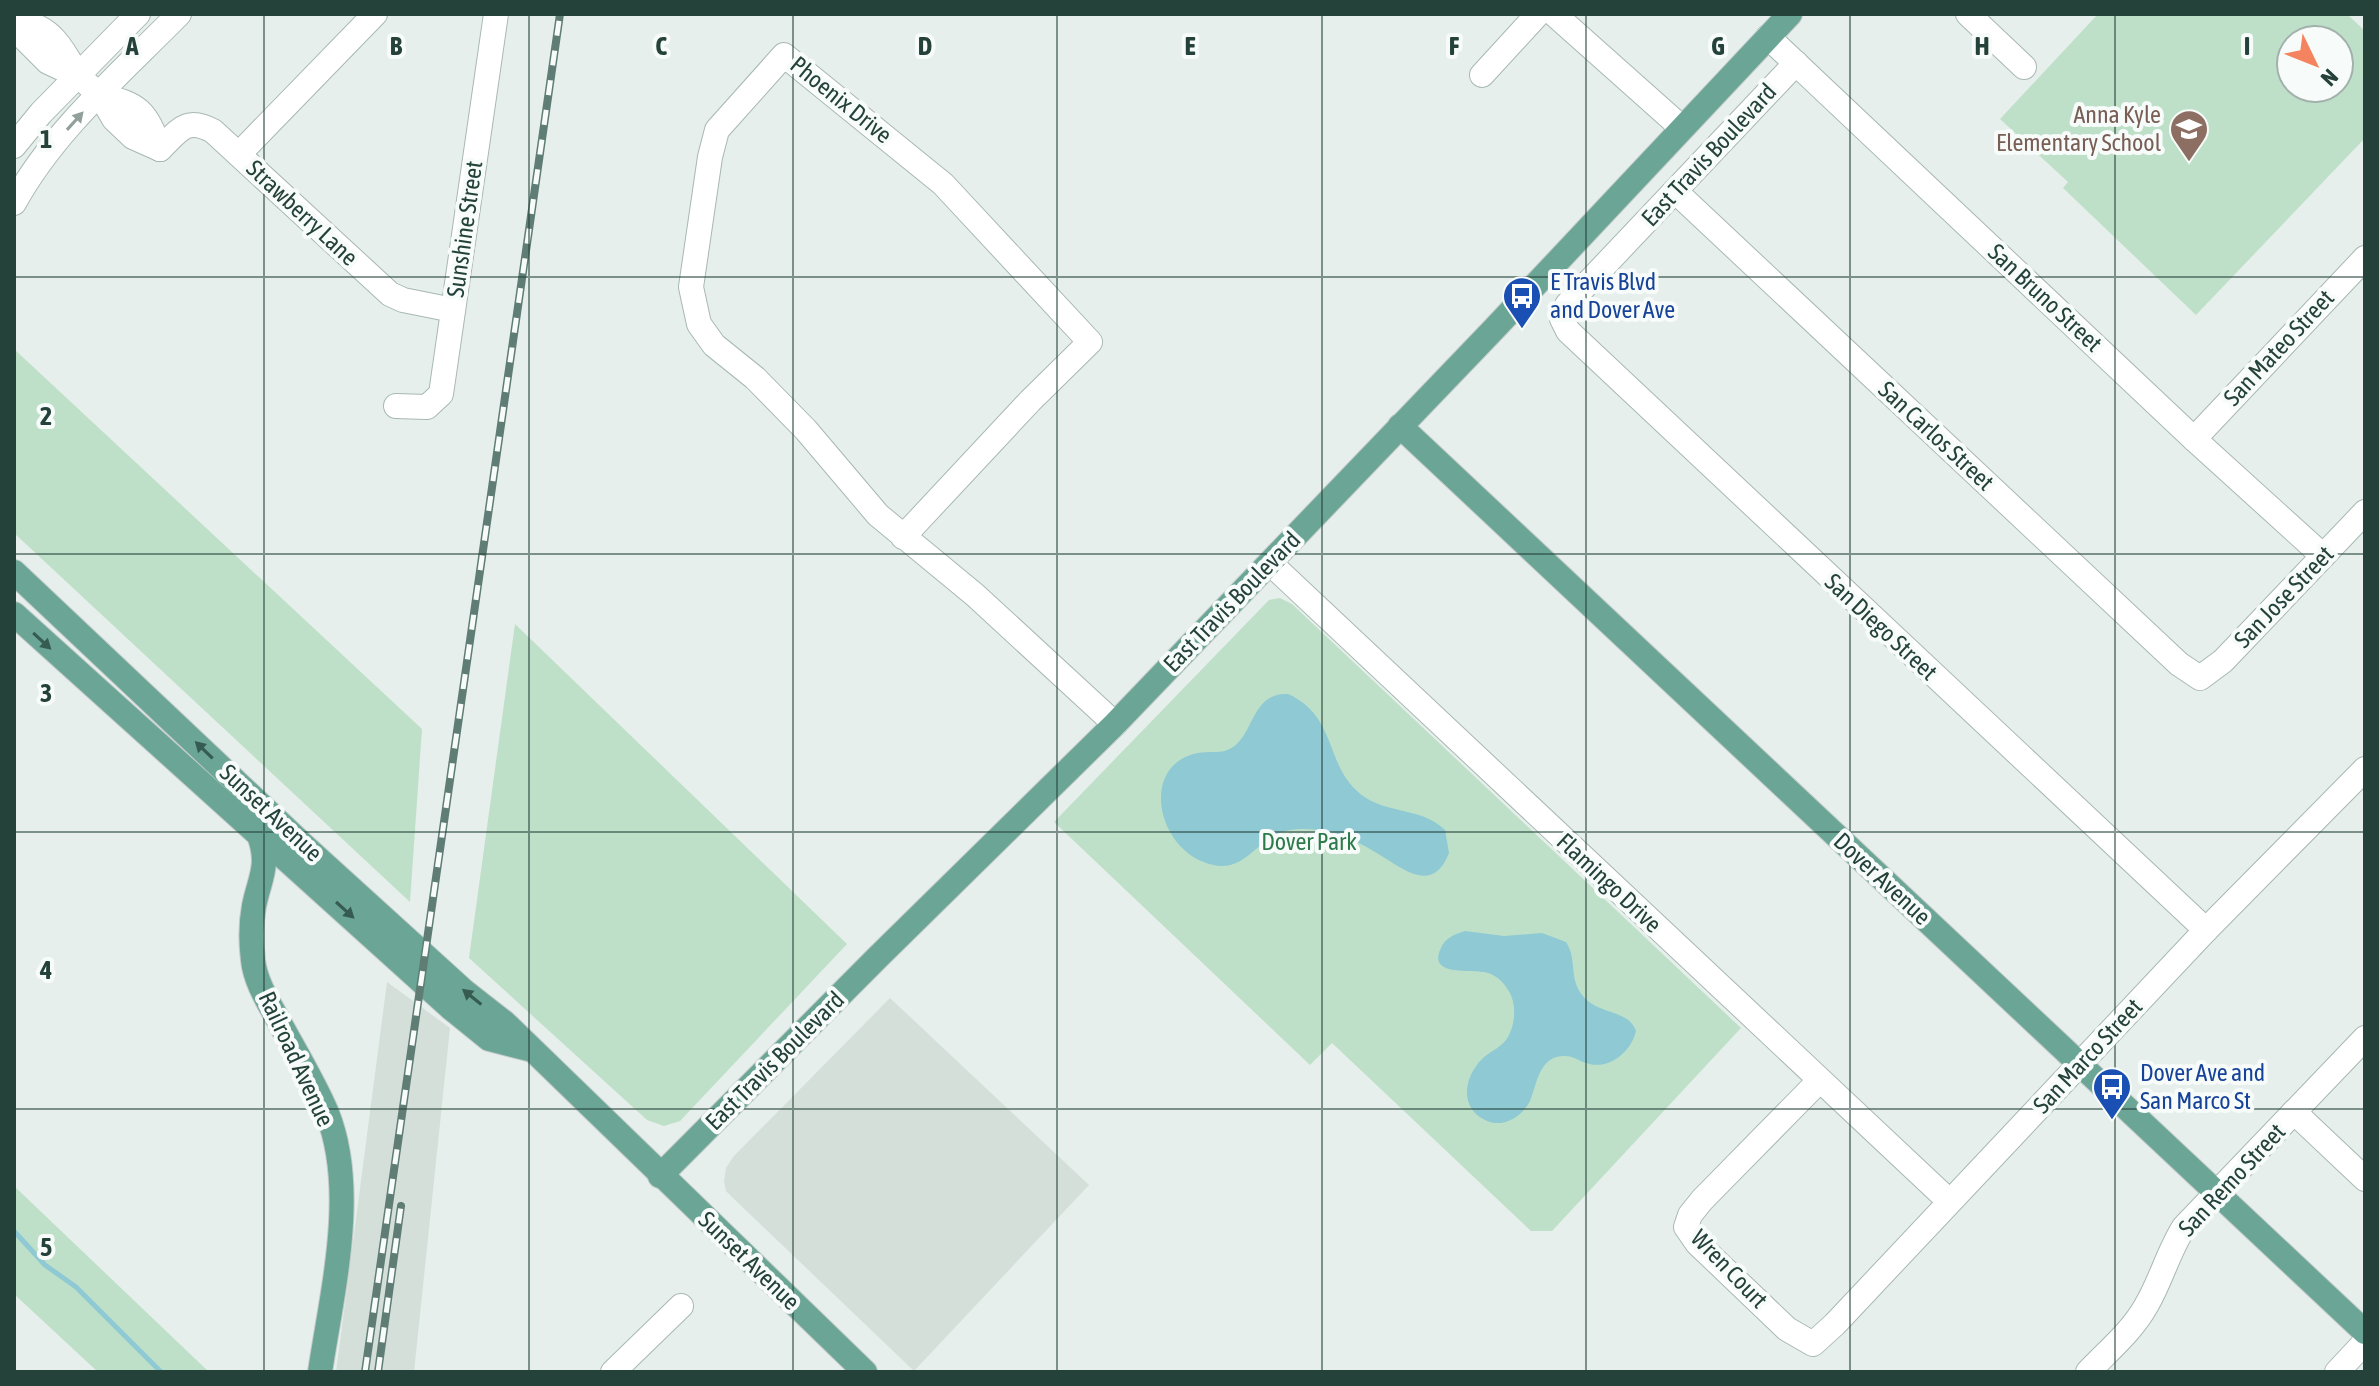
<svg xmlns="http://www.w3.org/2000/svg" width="2379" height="1386" font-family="'Asap Condensed',sans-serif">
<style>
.built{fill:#d4dfda}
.green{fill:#bfe0c8;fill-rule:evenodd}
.water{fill:#8ec9d4}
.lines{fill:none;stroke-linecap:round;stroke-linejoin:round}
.stream{stroke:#8ec9d4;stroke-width:5}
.minor-casing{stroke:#a8b8b2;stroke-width:26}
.major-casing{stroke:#c2cac8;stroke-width:26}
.minor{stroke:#fff;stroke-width:24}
.major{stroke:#6aa596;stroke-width:24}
.rail-casing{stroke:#5f7d75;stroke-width:8}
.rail{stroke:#f7fbf9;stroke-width:5;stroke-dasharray:15;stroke-linecap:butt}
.oneway{fill:#92a09c}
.oneway2{fill:#365b51}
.grid{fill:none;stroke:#24423a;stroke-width:2;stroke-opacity:0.55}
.labels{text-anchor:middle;stroke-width:8;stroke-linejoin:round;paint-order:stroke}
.street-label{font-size:24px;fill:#24423a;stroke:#f7fbf9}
.education-label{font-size:24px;fill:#785e54;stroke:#f7fbf9;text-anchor:end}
.transit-label{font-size:24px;fill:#164399;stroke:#f7fbf9;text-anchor:start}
.park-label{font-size:24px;fill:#2d7a4b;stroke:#f7fbf9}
.grid-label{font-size:26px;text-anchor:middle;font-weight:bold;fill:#24423a;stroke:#f7fbf9;stroke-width:8;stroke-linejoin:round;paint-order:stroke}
</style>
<rect width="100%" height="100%" fill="#e6efeb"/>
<!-- built -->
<g class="built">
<path d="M387 982 450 1028 414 1372H336Z"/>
<path d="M890 998 1089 1185 914 1371 734 1199 726 1191 724 1181 726 1168 733 1157Z"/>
</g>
<!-- green -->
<g class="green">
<path d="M2098 14H2347L2365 31V138L2196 315 2063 188 2068 182 2000 119ZM2339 40V88H2291V40Z"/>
<path d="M14 349 422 729 410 902 14 533Z"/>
<path d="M1280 598 1292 604 1741 1028 1552 1231H1531L1332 1043 1310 1065 1054 822 1269 600Z"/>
<path d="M515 624 847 944 680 1121 664 1126 647 1120 469 958Z"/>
<path d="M14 1187V1186L209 1372H98L14 1294Z"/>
</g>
<!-- water -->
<g class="water">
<path d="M1288 694C1335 715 1326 761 1355 789 1381 816 1420 805 1445 830L1449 853C1432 897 1400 866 1375 852 1362 844 1346 836 1331 832 1316 829 1296 827 1282 832 1251 844 1242 879 1201 861 1149 837 1142 749 1214 752 1257 754 1244 692 1288 694Z"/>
<path d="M1465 931 1504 936 1542 933 1566 942C1579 962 1566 982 1588 1001 1603 1014 1629 1011 1636 1031 1631 1052 1609 1071 1586 1063 1579 1061 1572 1055 1563 1056 1539 1057 1537 1084 1530 1101 1522 1117 1502 1129 1485 1120 1459 1107 1464 1077 1482 1059 1489 1052 1500 1048 1506 1040 1515 1027 1517 1007 1510 993 1505 984 1498 976 1488 973 1474 968 1426 978 1441 948 1445 938 1455 934 1465 931Z"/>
</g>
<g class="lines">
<!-- stream -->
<path class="stream" d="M14 1231 45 1265 76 1287 161 1372"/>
<!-- minor casing -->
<g class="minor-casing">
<g id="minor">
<path d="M14 14 23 23 24 38 48 62 78 76 100 95 114 119 133 137 160 149"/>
<path d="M1554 14 1682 128"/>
<path d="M1968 14 2024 67"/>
<path d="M23 23C52 26 65 53 78 76"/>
<path d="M1768 37 2194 439 2323 556"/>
<path d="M1796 63 1567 305 1562 319 1568 331 2206 930"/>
<path d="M1482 75 1538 14"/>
<path d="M100 95C140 105 145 110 160 149"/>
<path d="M14 146 41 113 138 14"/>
<path d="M160 149C179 131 186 116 213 131L390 294 403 300 453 310"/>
<path d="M239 154 375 14"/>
<path d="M1675 191 2179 664 2200 678 2223 661 2365 512"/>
<path d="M14 203C54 130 121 73 179 14"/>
<path d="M396 406 427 407 441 394 496 14"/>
<path d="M2194 439 2365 258"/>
<path d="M903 537 1030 401 1090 342 943 184 784 55 717 130 710 157 691 287 699 324 714 345 755 378 806 430 878 515 975 595 1115 724"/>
<path d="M1270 563 1949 1201"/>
<path d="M1819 1081 1702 1200 1690 1215 1686 1227 1697 1243 1787 1329 1813 1344 1835 1324 2206 930 2365 769"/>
<path d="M2294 1112 2365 1179"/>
<path d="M613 1372 681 1306"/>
<path d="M2088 1372C2108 1351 2132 1331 2146 1306 2161 1281 2168 1252 2184 1227L2365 1038"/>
<path d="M2337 1372 2365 1342"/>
</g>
</g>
<!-- major casing -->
<g class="major-casing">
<g id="major">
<path d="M1400 426 2365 1332"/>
<path d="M14 572 301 843 464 991 505 1023 865 1372"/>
<path d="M14 614 452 1009 489 1039 528 1049"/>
<path d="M259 835C270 866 260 877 254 906 251 922 251 944 253 960 255 980 267 1000 276 1016 293 1048 313 1080 327 1113 358 1190 332 1292 320 1372"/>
<path d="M660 1176 878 957 1115 724 1494 329 1790 14"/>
</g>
</g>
<!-- minor -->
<use href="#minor" class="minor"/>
<!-- major -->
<use href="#major" class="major"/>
<!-- rail casing -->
<g class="rail-casing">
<g id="rail">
<path d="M365 1372 560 14"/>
<path d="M378 1372 401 1206"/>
</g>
</g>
<!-- rail -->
<use href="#rail" class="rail"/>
</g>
<!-- one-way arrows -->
<defs><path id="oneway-solid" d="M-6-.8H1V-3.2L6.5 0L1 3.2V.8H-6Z" transform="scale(2)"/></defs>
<use class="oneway" href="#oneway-solid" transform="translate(75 121) rotate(-48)"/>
<g class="oneway2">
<use href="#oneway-solid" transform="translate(42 641) rotate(43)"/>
<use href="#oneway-solid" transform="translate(204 750) rotate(-136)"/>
<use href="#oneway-solid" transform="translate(345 910) rotate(42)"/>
<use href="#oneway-solid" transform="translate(472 997) rotate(-141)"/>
</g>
<!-- grid -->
<path class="grid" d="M264 14V1372M529 14V1372M793 14V1372M1057 14V1372M1322 14V1372M1586 14V1372M1850 14V1372M2115 14V1372M14 277H2365M14 554H2365M14 832H2365M14 1109H2365"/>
<!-- icons -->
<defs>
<g id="school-pin" transform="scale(2)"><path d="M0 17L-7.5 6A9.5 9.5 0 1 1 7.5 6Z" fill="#8d6e63" stroke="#f7fbf9"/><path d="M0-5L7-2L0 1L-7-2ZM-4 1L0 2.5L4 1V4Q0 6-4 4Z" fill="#fff"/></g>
<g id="bus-pin" transform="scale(2)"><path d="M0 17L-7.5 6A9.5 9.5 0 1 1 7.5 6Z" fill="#1a4fb4" stroke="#f7fbf9"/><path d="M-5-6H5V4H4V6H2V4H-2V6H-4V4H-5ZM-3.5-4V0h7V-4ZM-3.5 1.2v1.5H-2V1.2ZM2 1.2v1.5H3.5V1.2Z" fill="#fff"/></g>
</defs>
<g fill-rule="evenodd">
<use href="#school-pin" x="2189" y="129"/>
<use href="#bus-pin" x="1522" y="296"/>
<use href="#bus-pin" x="2112" y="1087"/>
</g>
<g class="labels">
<!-- street labels -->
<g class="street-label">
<text transform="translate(841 100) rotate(39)" y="8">Phoenix Drive</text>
<text transform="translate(1709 155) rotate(-47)" y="8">East Travis Boulevard</text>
<text transform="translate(302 213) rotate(43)" y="8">Strawberry Lane</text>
<text transform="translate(465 229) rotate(-82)" y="8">Sunshine Street</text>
<text transform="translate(2045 298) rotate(43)" y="8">San Bruno Street</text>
<text transform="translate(2279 348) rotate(-47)" y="8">San Mateo Street</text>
<text transform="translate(1936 436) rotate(43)" y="8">San Carlos Street</text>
<text transform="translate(2284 597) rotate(-46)" y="8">San Jose Street</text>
<text transform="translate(1232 602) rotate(-46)" y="8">East Travis Boulevard</text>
<text transform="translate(1881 627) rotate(43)" y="8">San Diego Street</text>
<text transform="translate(271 813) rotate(43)" y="8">Sunset Avenue</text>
<text transform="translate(1882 879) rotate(43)" y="8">Dover Avenue</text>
<text transform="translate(1609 883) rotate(43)" y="8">Flamingo Drive</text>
<text transform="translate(2088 1056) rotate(-47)" y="8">San Marco Street</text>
<text transform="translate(296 1059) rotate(65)" y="8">Railroad Avenue</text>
<text transform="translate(775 1061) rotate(-45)" y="8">East Travis Boulevard</text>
<text transform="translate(2232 1180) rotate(-47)" y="8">San Remo Street</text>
<text transform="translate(749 1261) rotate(44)" y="8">Sunset Avenue</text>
<text transform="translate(1729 1269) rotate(46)" y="8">Wren Court</text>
</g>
<!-- education labels -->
<g class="education-label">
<text x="2161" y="123">Anna Kyle<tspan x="2161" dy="28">Elementary School</tspan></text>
</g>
<!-- transit labels -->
<g class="transit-label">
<text x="1550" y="290">E Travis Blvd<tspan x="1550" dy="28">and Dover Ave</tspan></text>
<text x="2140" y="1081">Dover Ave and<tspan x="2140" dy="28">San Marco St</tspan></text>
</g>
<!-- park labels -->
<g class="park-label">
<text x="1309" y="850">Dover Park</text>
</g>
</g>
<g class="grid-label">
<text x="132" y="55">A</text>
<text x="396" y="55">B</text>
<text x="661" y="55">C</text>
<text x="925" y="55">D</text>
<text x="1190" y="55">E</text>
<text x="1454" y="55">F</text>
<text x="1718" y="55">G</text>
<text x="1982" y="55">H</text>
<text x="2247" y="55">I</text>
<text x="46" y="148">1</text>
<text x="46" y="425">2</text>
<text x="46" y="702">3</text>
<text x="46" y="979">4</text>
<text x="46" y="1256">5</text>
</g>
<!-- border -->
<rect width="2379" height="1386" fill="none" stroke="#24423a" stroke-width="32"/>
<!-- north arrow -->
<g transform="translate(2315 64) rotate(133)"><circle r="38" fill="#f7fbf9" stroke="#a3b1ad" stroke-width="2"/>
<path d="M0-6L14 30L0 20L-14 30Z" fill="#f4845f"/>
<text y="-12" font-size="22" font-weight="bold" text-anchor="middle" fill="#24423a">N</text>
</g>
</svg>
